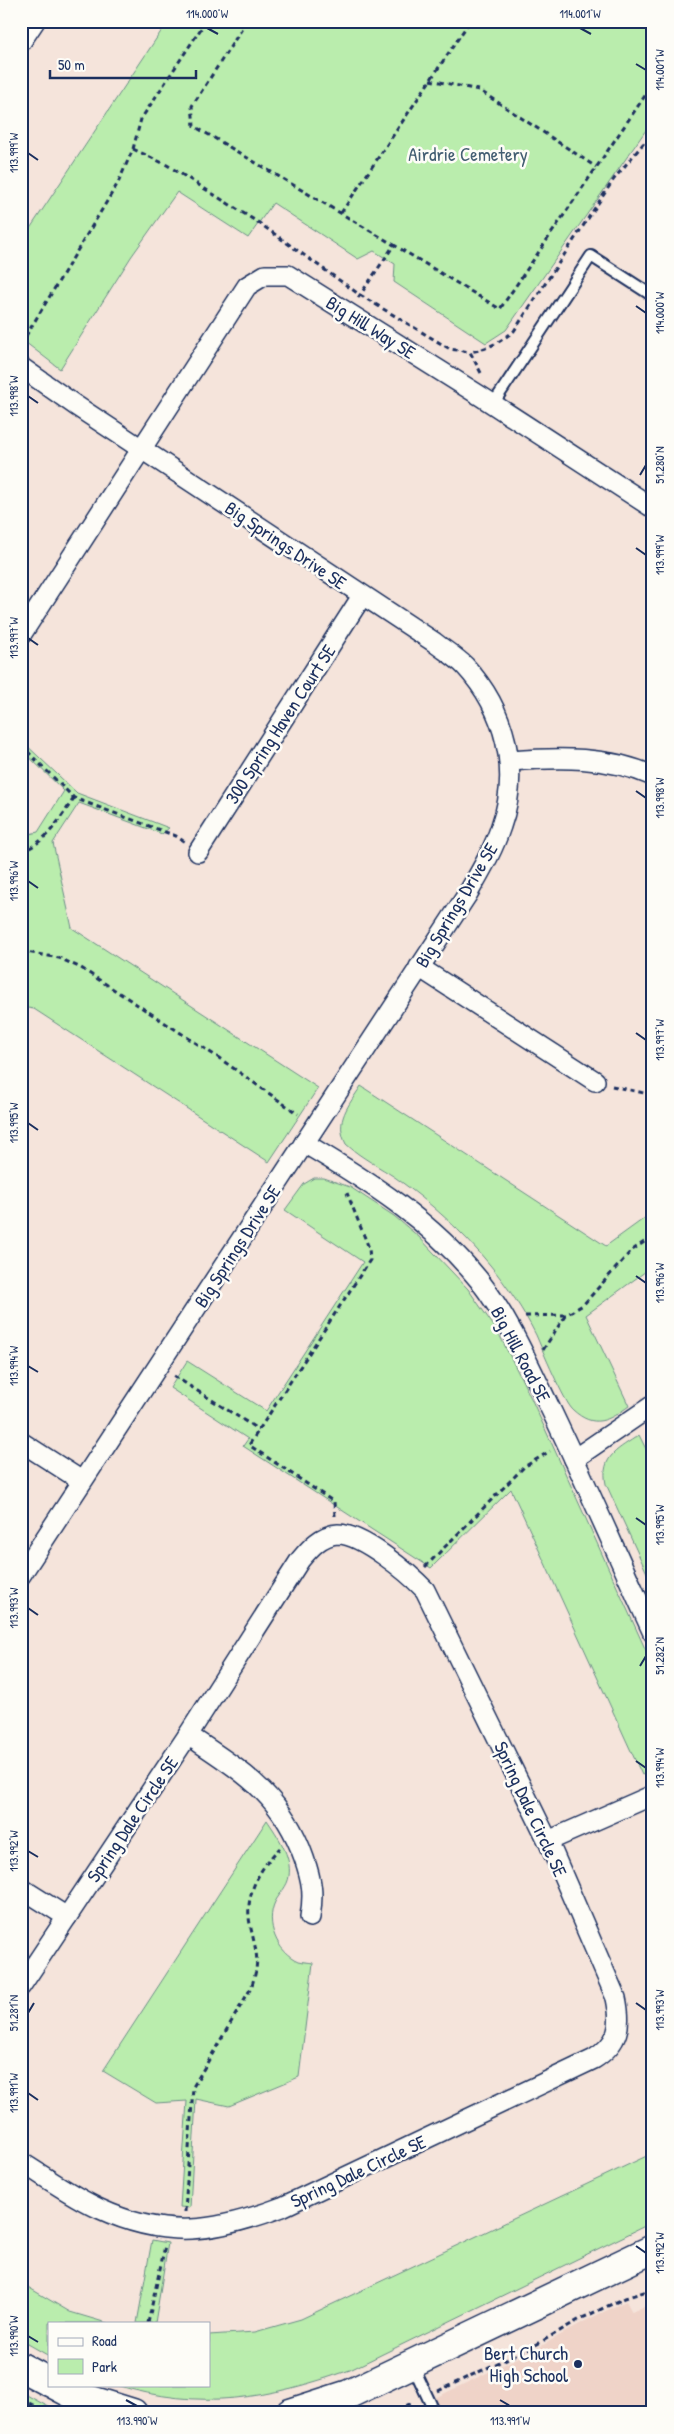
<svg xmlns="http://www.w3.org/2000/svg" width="674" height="2434" font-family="'Patrick Hand',sans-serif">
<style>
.built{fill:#efd3c8}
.green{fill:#baedad;stroke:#6a8e86}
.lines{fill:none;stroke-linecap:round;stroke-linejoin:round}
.lane-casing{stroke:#1b2f5e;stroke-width:14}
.street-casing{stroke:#1b2f5e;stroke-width:22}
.secondary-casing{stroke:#1b2f5e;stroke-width:31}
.path{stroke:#1b2f5e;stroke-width:3;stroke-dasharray:5 4;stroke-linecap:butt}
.lane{stroke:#fdfcf7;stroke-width:10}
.street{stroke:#fdfcf7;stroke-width:19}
.secondary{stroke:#fdfcf7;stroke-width:28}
.ticks{fill:none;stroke:#1b2f5e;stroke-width:2}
.poi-dot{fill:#1b2f5e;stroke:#fdfcf7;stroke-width:2}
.labels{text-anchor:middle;stroke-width:5;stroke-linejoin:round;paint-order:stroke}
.park-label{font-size:19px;fill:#435e72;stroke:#fdfcf7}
.street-label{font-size:19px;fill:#1b2f5e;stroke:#fdfcf7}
.poi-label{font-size:19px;fill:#1b2f5e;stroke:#fdfcf7;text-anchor:end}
.neatline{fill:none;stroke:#1b2f5e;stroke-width:2}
.ticks-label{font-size:12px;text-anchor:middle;fill:#1b2f5e}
</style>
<rect width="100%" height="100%" fill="#f5e4db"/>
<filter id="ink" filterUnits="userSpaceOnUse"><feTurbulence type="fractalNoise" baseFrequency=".02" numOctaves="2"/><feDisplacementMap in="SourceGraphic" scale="10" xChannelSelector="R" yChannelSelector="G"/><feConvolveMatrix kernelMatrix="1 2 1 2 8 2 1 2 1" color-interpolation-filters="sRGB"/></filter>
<g filter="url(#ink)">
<!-- built -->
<path class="built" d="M626 2301 632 2312 653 2302V2413H404L536 2349 583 2322Z"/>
<!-- green -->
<g class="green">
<path d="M168 21H653V120L506 330 486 343 394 282 395 264 374 251 358 259 273 203 248 238 177 192 131 257 60 369 21 339V242Z"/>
<path d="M21 740 77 793 169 828 162 834 79 803 53 843 72 928 318 1088 269 1162 34 1009 21 1007V836L38 832 64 791 21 749Z"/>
<path d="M361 1086 606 1246 653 1212V1266L586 1315 629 1406C608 1421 594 1429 573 1410 564 1402 542 1349 536 1335 524 1311 508 1287 490 1265 463 1232 431 1203 396 1178 380 1167 361 1158 346 1144 334 1121 349 1105 361 1086Z"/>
<path d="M314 1178H324L350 1187 394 1216 419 1237 468 1289 498 1332 531 1398 653 1666V1770L642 1775 511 1489 431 1568 243 1446 248 1439 170 1388 187 1361 266 1411 363 1262 285 1210 304 1184Z"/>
<path d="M639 1435 653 1463V1586L606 1484C600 1456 619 1449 639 1435Z"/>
<path d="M267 1820C277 1835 292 1856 289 1876 288 1886 279 1894 275 1902 265 1923 277 1952 298 1961 302 1962 308 1962 313 1963L299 2077 229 2106 196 2099 190 2208 180 2207 187 2101 156 2103 103 2071Z"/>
<path d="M653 2153V2222L350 2370C268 2399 202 2411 116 2385H209V2335L255 2332 301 2319Z"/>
<path d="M152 2240 168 2243 155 2323H137Z"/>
<path d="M21 2283 70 2312 107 2323H49V2356L21 2340Z"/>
<path d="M21 2392 60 2413H21Z"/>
</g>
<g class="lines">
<!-- lane casing -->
<g class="lane-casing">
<g id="lane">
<path d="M493 404 591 256 653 296"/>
<path d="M412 2364 435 2413"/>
</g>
</g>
<!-- street casing -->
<g class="street-casing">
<g id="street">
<path d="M21 42 35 21"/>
<path d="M21 367 75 405 434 642C444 650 456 657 465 666 505 709 521 770 501 826 493 851 480 872 467 895L21 1575"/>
<path d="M21 635 247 286 265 275H288L482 397 653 508"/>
<path d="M511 761C559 757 608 756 653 776"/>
<path d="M198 852 362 596"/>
<path d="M419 967 595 1081"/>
<path d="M304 1143C370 1182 430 1220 479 1280 510 1320 530 1367 552 1412 587 1485 619 1559 653 1633"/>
<path d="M21 1442 82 1481"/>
<path d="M574 1459 653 1405"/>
<path d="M188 1735C241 1771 282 1794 304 1858 312 1881 314 1894 310 1917"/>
<path d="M548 1841 653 1795"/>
<path d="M21 1888 67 1917"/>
<path d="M21 1986 188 1735 300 1560C310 1548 321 1535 338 1534 362 1534 409 1573 425 1590L548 1841 616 1998C622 2026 619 2043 594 2059L282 2207C216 2232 167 2240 100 2209 73 2197 47 2178 21 2162"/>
</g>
</g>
<!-- secondary casing -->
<g class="secondary-casing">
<g id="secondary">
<path d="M21 2367 49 2382"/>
<path d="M55 2385 72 2394 133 2413"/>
<path d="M290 2413 349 2394 653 2249"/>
</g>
</g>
<!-- path -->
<g class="path">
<path d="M247 21 192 106 194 126 394 245"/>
<path d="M459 21 466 26"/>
<path d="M430 80 479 90 596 167"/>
<path d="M133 149 167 165 259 223 360 295 450 349 470 352"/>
<path d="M341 213 470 21"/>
<path d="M358 298 394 245 500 309 653 84"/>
<path d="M21 344 118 183 133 149 141 119 206 21"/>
<path d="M481 373 470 352C488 349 500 342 514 331L614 179 643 144 653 135"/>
<path d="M21 745 74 798 176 836 185 842"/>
<path d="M21 852C47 842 59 820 74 798"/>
<path d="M21 951 59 958 81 968 219 1058 298 1114"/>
<path d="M612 1086 653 1095"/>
<path d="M525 1316 566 1315 583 1305 631 1251 653 1236"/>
<path d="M543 1350 565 1316"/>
<path d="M174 1376 259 1430"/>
<path d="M335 1516 334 1502 249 1445 370 1260 369 1248 347 1193"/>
<path d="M425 1567 524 1467 550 1451"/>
<path d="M185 2212 193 2087 251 1988C261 1959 256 1953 250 1924 244 1895 260 1867 280 1848"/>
<path d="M148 2323 165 2246"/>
<path d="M438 2391 534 2346 580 2319 625 2298 653 2289"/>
<path d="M21 2399 48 2413"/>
<path d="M390 2413 414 2402"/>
</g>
<!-- lane -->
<use href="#lane" class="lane"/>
<!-- street -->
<use href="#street" class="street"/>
<!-- secondary -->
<use href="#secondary" class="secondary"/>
</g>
</g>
<!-- ticks -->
<path class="ticks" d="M207 28 218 34M580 28 591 34M636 64 646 70M28 153 38 160M636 306 646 313M28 396 38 403M640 475 646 465M636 548 646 555M28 638 38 645M636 791 646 798M28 881 38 888M636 1033 646 1040M28 1123 38 1130M636 1276 646 1283M28 1366 38 1372M636 1518 646 1525M28 1608 38 1615M640 1666 646 1656M636 1761 646 1768M28 1851 38 1857M636 2003 646 2010M28 2013 34 2003M28 2093 38 2100M636 2246 646 2253M28 2336 38 2342M126 2400 137 2406M500 2400 510 2406"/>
<!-- markers -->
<circle class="poi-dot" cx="578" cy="2364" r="5"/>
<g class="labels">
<!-- park labels -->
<g class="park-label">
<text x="468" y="161">Airdrie Cemetery</text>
</g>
<!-- street labels -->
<g class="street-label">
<text transform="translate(371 327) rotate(32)" y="7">Big Hill Way SE</text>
<text transform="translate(286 545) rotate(34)" y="7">Big Springs Drive SE</text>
<text transform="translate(280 724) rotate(-57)" y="7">300 Spring Haven Court SE</text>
<text transform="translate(456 905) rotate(-59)" y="7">Big Springs Drive SE</text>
<text transform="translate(237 1246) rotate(-57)" y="7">Big Springs Drive SE</text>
<text transform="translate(521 1354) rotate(62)" y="7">Big Hill Road SE</text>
<text transform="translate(531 1809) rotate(65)" y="7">Spring Dale Circle SE</text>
<text transform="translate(132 1819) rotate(-56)" y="7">Spring Dale Circle SE</text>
<text transform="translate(358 2171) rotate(-25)" y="7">Spring Dale Circle SE</text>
</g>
<!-- poi labels -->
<g class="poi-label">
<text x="568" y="2360">Bert Church<tspan x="568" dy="22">High School</tspan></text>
</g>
</g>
<!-- margin -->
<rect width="674" height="2434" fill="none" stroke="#fdfcf7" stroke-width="55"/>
<!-- legend -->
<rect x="48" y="2322" width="162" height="65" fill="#fdfcf7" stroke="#a3aaba"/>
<rect x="58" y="2338" width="25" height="8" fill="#fdfcf7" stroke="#a3aaba"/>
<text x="92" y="2346" font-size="15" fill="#1b2f5e">Road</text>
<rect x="58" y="2359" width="25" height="15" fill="#baedad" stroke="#a3aaba"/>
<text x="92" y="2372" font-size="15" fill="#1b2f5e">Park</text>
<!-- scale -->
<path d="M50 70v8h146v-8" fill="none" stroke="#1b2f5e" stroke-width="2.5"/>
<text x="58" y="70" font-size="15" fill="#1b2f5e" stroke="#fdfcf7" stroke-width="4" paint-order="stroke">50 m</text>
<rect x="28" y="28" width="618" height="2378" class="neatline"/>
<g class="ticks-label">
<text x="207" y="18">114.000°W</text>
<text x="580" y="18">114.001°W</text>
<text transform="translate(660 70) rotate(-90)" y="4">114.001°W</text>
<text transform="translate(14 153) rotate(-90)" y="4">113.999°W</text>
<text transform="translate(660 313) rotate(-90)" y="4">114.000°W</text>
<text transform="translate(14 396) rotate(-90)" y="4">113.998°W</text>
<text transform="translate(660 465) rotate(-90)" y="4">51.280°N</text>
<text transform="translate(660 555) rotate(-90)" y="4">113.999°W</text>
<text transform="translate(14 638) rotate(-90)" y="4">113.997°W</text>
<text transform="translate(660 798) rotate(-90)" y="4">113.998°W</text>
<text transform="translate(14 881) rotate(-90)" y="4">113.996°W</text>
<text transform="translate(660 1040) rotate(-90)" y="4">113.997°W</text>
<text transform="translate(14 1123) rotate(-90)" y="4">113.995°W</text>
<text transform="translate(660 1283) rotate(-90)" y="4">113.996°W</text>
<text transform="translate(14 1366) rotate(-90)" y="4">113.994°W</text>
<text transform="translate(660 1525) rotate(-90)" y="4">113.995°W</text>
<text transform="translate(14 1608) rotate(-90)" y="4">113.993°W</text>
<text transform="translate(660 1656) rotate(-90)" y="4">51.282°N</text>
<text transform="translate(660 1768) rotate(-90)" y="4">113.994°W</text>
<text transform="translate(14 1851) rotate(-90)" y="4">113.992°W</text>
<text transform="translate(660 2010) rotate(-90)" y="4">113.993°W</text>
<text transform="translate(14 2013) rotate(-90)" y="4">51.281°N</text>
<text transform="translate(14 2093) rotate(-90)" y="4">113.991°W</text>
<text transform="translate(660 2253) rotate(-90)" y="4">113.992°W</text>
<text transform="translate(14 2336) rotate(-90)" y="4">113.990°W</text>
<text x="137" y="2425">113.990°W</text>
<text x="510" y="2425">113.991°W</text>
</g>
</svg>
